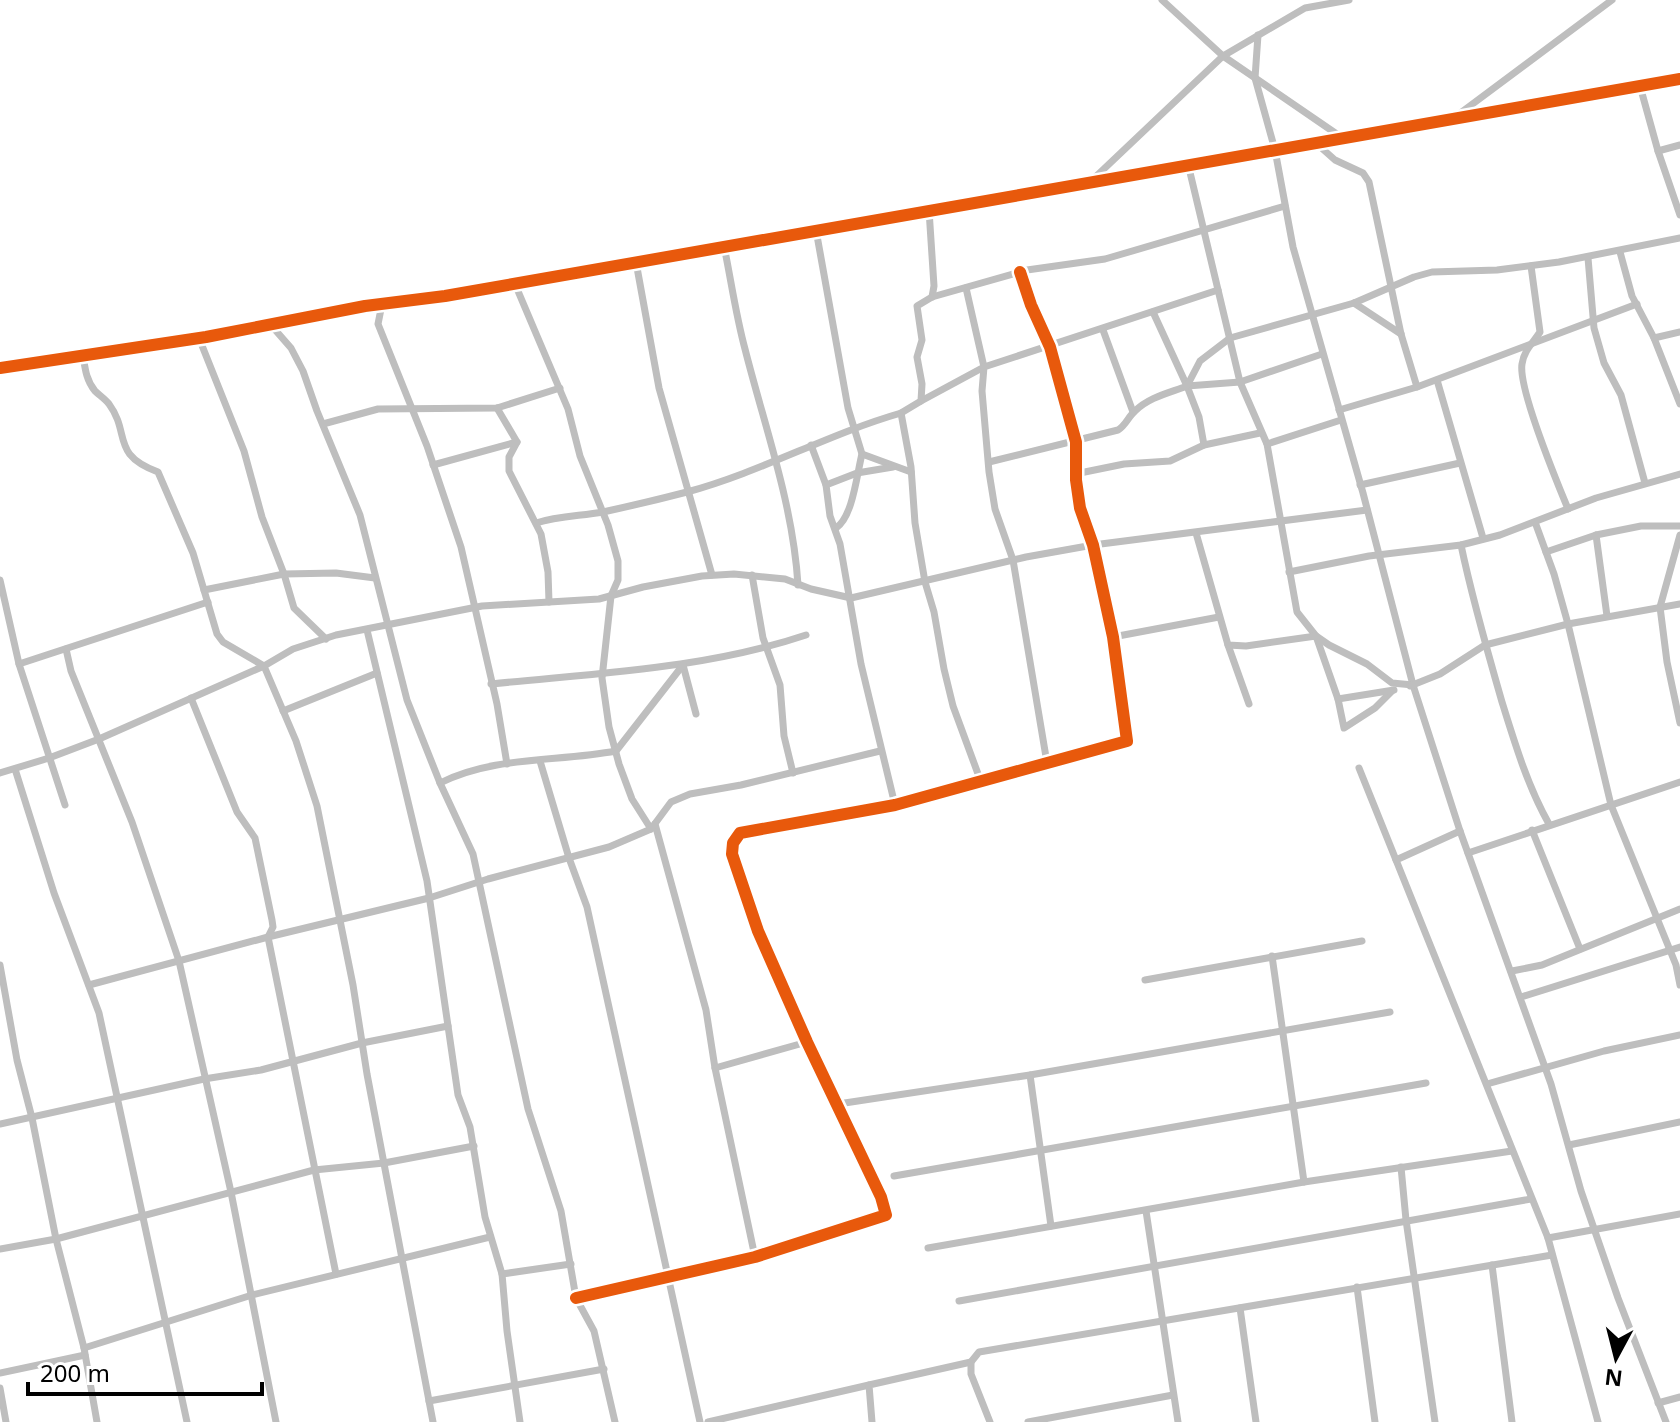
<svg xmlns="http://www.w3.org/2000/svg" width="1680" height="1422" font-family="'Noto Sans',sans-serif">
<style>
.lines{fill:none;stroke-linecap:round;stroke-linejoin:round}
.street{stroke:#bebebe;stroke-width:7}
.cycleway-casing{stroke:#fff;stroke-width:17}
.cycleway{stroke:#e8590c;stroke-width:12}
</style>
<rect width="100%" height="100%" fill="#fff"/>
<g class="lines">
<!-- street -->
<g class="street">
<path d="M1162 0 1223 56 1344 139"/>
<path d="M1258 35 1255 78 1275 150 1293 247 1363 493 1413 685 1460 831 1551 1084 1581 1191 1618 1298 1666 1422"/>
<path d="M1640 86 1658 151 1680 215"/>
<path d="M1451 120 1612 0"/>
<path d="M1317 144 1335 160 1363 173 1369 182 1401 334 1417 387"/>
<path d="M1658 151 1680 145"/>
<path d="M1188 164 1240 382 1267 444 1297 612 1316 636 1329 645 1367 664 1392 683 1413 685"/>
<path d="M1088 184 1223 56 1305 8 1349 0"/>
<path d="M929 210 934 286 932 297"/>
<path d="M816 230 848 408 862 454 911 472"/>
<path d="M724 246C731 280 736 316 745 349 765 428 793 504 798 585"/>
<path d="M1620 252 1632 296 1654 338 1680 404"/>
<path d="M1588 258 1594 328 1604 363 1621 395 1645 483"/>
<path d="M636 262 659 388 712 575"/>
<path d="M1531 266 1540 332C1533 343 1524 350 1522 364 1518 389 1557 482 1568 509"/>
<path d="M515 284 568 409 580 456 608 525 618 561V580L611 596 602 678 609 727 619 764 632 799 651 829"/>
<path d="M1354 303 1401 334"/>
<path d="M382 304 378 324 427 446 461 547 497 704 507 764"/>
<path d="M1153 312 1187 386"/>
<path d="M270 324 291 348 303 371 317 411 360 515 407 700 440 783 473 854 528 1109 561 1211 576 1298 594 1331 615 1422"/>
<path d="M1103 330 1133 412"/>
<path d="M199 338 244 451 262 517 284 574 294 608 326 639"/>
<path d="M1654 338 1680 332"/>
<path d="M83 355C85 368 86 380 95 391 99 395 105 399 109 404 131 434 110 454 158 472L193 553 217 634 223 642 264 666 296 741 317 806 353 985 367 1074 433 1422"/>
<path d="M0 368 206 337 365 306 445 296 1680 79"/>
<path d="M1437 380 1483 538"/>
<path d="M921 401 984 367 966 288"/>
<path d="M1339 410 1417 387 1637 304"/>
<path d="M323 424 378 409 497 408 560 388"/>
<path d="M517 442 509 457V471L541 534 548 572 549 602"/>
<path d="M1267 444 1341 420"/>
<path d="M811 445 826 485 830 516 840 544 861 664 895 805"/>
<path d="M1204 445 1199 417 1187 386 1240 382 1322 354"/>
<path d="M989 462 1118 430C1126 425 1128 417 1135 411 1149 397 1169 393 1187 386L1200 361 1230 338 1354 303 1414 277 1432 272 1497 270 1559 262 1680 238"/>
<path d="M433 465 517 442 497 408"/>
<path d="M1075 474 1124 464 1170 461 1204 445 1260 433"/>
<path d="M826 485 857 473 893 467"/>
<path d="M1360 485 1460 463"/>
<path d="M1535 522 1554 574 1568 624 1611 805 1676 965 1680 985"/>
<path d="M536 523C558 516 581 516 603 512 631 506 660 499 687 492 761 472 828 434 901 413"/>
<path d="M836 528C853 517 857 473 862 454"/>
<path d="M1196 533 1228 645 1246 646 1316 636 1338 699 1344 728 1375 708 1392 691"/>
<path d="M1596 535 1607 616"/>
<path d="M1680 535 1660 607 1667 662 1680 723"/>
<path d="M1461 545C1472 598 1487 650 1502 702 1515 744 1528 787 1549 824"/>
<path d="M1546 552 1596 535 1641 526H1680"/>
<path d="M1289 572 1369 556 1461 545 1500 535 1596 498 1680 474"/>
<path d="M752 575 763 638 780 685 784 736 793 773"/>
<path d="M0 580 19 664 65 805"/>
<path d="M204 590 284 574 336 573 375 578"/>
<path d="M367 630 427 881 458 1095 470 1127 485 1217 502 1274 507 1331 520 1422"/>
<path d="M1113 637 1219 617"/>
<path d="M1228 645 1249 704"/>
<path d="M66 649 71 671 132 822 179 961 231 1192 276 1422"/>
<path d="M19 664 208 602"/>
<path d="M683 665 696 714"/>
<path d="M491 684C597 673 705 669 806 635"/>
<path d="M1410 686 1440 674 1485 645 1568 624 1680 604"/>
<path d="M191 698 237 812 255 838 272 920 273 927 268 937 336 1274"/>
<path d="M1338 699 1394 690"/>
<path d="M283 711 377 673"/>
<path d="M540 761 569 858 587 907 700 1422"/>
<path d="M1047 763 1013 560 995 509 989 472 982 391 984 367 1218 290"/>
<path d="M1359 768 1396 860"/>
<path d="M15 769 54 893 99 1013 187 1422"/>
<path d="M0 773 49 758 99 739 264 666 293 649 336 635 482 606 599 599 643 587 702 576 734 574 785 579 811 589 851 598 1026 557 1093 545 1367 510"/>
<path d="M981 782 953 706 944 669 934 612 925 582 915 523 911 467 901 413 921 401 922 384 917 357 922 340 917 306 932 297 1027 270 1105 259 1285 206"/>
<path d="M440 783C493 756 557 762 616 751L683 665"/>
<path d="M655 824 706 1010 715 1068 755 1257"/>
<path d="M1532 830 1580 949"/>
<path d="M1460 831 1396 860 1548 1238 1598 1422"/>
<path d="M1468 853 1680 782"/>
<path d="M1272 956 1304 1182"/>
<path d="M0 965 17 1060 32 1118 56 1239 84 1348 97 1422"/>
<path d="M1512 971 1542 965 1680 909"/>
<path d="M1145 980 1362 941"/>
<path d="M89 985 268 937 429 898 488 879 609 847 651 829 671 802 690 794 741 785 880 751"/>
<path d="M1521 997 1680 947"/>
<path d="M715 1068 807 1042"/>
<path d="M1030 1075 1051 1226"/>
<path d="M1487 1084 1604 1051 1680 1035"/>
<path d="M838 1104 1030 1075 1390 1012"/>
<path d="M0 1124 204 1079 261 1070 362 1043 448 1026"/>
<path d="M1569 1145 1680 1122"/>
<path d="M1401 1167 1406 1220 1435 1422"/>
<path d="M894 1176 1426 1083"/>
<path d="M1146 1211 1178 1422"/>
<path d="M1548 1238 1680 1214"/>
<path d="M928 1248 1304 1182 1512 1151"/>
<path d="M0 1249 56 1239 314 1170 384 1163 474 1146"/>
<path d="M1492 1265 1512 1422"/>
<path d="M502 1274 571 1264"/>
<path d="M1357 1287 1375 1422"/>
<path d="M576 1298 755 1257 886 1215 881 1197 807 1042 758 931 732 854 733 843 740 833 895 805 1127 741 1113 637 1093 545 1080 508 1076 480V442L1050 347 1031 305 1020 272"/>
<path d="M959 1301 1531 1199"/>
<path d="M1240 1308 1256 1422"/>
<path d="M84 1348 252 1295 490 1237"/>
<path d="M0 1373 85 1355"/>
<path d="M0 1388 6 1422"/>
<path d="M429 1401 604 1369"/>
<path d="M1658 1403 1680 1397"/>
<path d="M708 1422 869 1385"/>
<path d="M872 1422 869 1385 971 1362"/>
<path d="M990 1422 971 1374V1362L979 1352 1552 1255"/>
<path d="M1028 1422 1173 1395"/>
</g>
<!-- cycleway casing -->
<g class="cycleway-casing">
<g id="cycleway">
<path d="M0 368 206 337 365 306 445 296 1680 79"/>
<path d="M576 1298 755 1257 886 1215 881 1197 807 1042 758 931 732 854 733 843 740 833 895 805 1127 741 1113 637 1093 545 1080 508 1076 480V442L1050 347 1031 305 1020 272"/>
</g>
</g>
<!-- cycleway -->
<use href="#cycleway" class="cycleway"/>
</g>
<!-- north arrow -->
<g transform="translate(1616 1358) rotate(187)" stroke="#ffffff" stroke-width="6" paint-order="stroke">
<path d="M0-6L14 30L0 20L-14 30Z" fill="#000000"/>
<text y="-12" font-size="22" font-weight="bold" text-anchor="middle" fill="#000000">N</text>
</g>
<!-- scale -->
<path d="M28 1382v12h234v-12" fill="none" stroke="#000000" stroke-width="4"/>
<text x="40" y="1382" font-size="24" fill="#000000" stroke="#ffffff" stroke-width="6" paint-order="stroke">200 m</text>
</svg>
